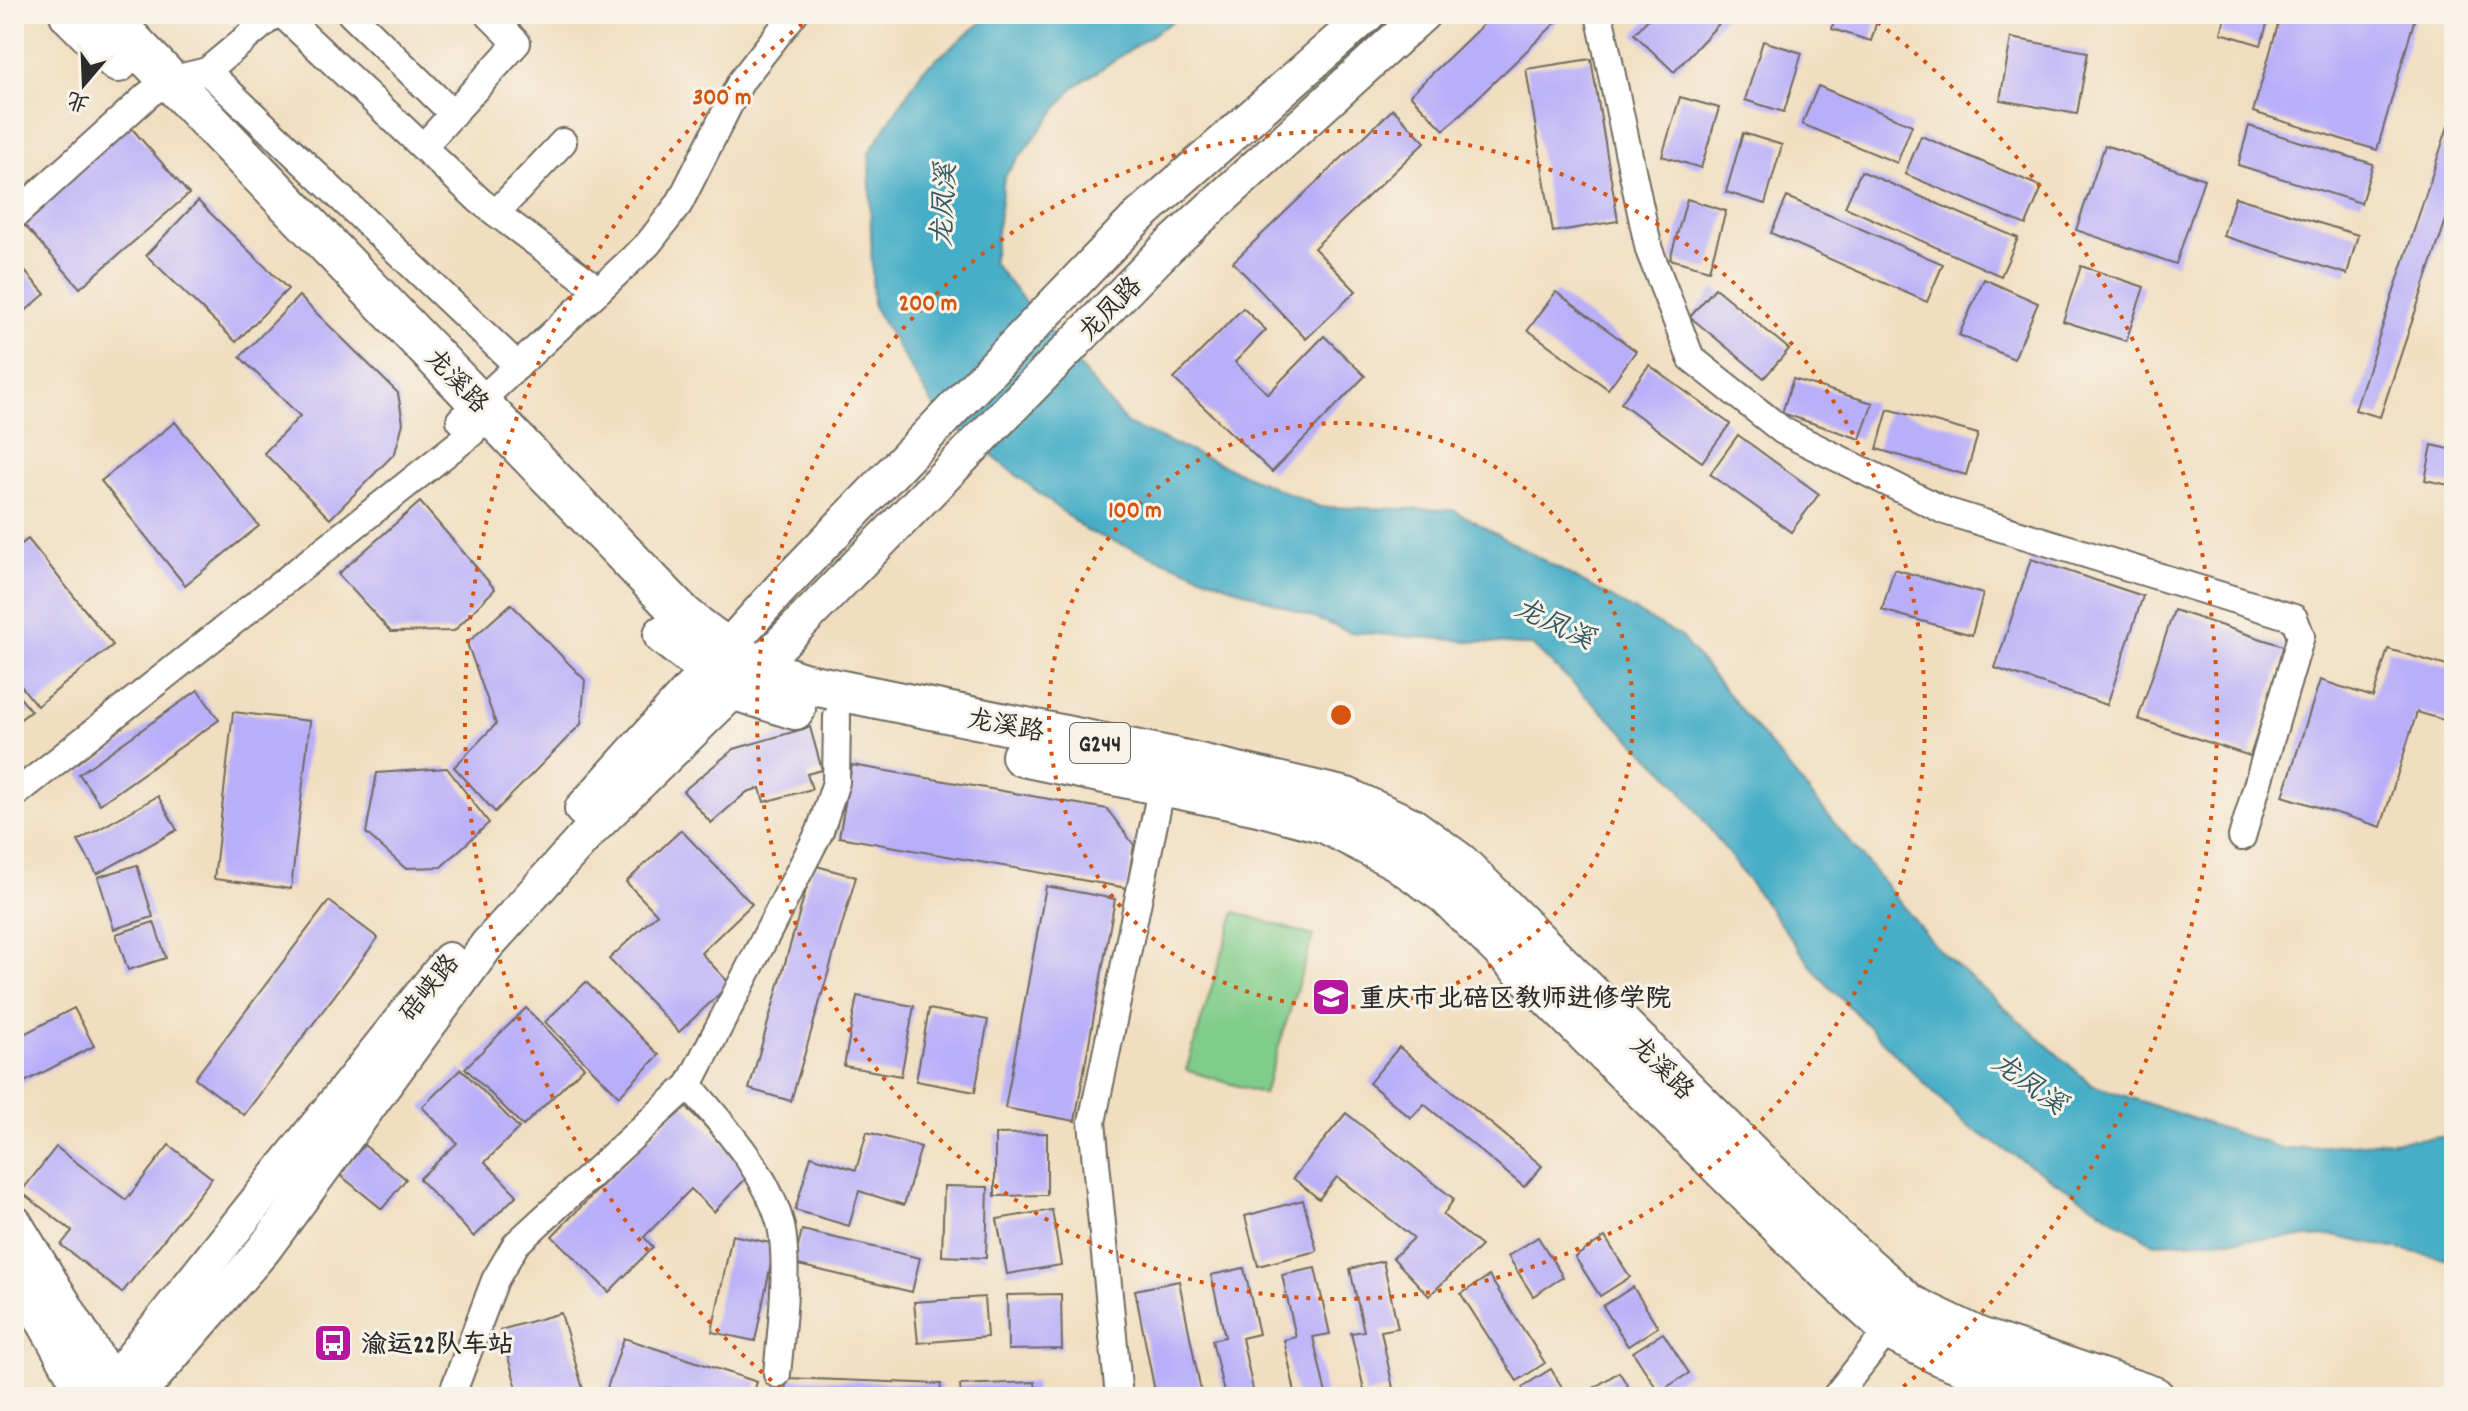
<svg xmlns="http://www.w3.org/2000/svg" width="2468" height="1411" font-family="Dekko,'LXGW WenKai TC',sans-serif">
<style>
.green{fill:#80cc8a;stroke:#567c5a;stroke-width:2}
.water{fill:#47aec7;stroke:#396c79;stroke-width:2}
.building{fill:#b9aff9}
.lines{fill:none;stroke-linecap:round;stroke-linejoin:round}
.minor-casing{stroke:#706a5f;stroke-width:30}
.major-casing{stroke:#706a5f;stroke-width:38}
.highway-casing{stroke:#706a5f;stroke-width:44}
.minor{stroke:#fff;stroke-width:26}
.major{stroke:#fff;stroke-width:34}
.highway{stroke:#fff;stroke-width:40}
.ring{fill:none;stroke:#d5540f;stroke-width:4;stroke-dasharray:4 8}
.labels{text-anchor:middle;stroke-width:6;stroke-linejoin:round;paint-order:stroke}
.shield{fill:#f7f3e8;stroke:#686764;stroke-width:2}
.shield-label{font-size:24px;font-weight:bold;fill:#2b2b2b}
.street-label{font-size:26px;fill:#2b2b2b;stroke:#f7f3e8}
.poi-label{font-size:26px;font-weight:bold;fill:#2b2b2b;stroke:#f7f3e8;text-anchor:start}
.water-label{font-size:28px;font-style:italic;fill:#355962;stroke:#f7f3e8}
.centre{fill:#d5540f;stroke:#f7f3e8;stroke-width:4}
.ring-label{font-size:24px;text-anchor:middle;font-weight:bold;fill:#d5540f;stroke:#f7f3e8;stroke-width:6;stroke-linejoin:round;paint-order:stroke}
</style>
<rect width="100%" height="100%" fill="#f7f3e8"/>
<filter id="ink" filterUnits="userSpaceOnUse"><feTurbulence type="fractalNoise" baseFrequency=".0125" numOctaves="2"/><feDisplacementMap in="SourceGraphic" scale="16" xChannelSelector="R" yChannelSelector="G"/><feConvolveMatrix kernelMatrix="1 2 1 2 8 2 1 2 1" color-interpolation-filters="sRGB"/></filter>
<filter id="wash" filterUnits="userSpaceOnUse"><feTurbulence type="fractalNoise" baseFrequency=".006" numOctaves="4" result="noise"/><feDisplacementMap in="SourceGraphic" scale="32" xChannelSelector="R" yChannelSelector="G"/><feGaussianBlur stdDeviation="1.8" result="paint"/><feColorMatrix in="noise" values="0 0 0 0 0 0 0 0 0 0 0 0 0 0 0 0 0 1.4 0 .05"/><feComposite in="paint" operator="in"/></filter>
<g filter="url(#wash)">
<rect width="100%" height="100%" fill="#f1dec0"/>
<!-- green -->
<path class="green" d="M1235 912 1313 936 1264 1094 1186 1070Z"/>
<!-- water -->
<path class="water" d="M992 14H1183L1073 88 1004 177 993 263 1127 424 1320 507 1453 510 1680 636 1939 950 2092 1085 2284 1149 2454 1136V1260L2332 1236 2153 1243 1963 1123 1819 976 1673 779 1533 646 1350 632 1087 531 938 413 873 306 869 153 922 71Z"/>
<g id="blocks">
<!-- building -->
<g class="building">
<path d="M1494 14H1565L1444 130 1410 95Z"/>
<path d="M1653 14H1728L1674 72 1634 34Z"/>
<path d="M1836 14H1879L1871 41 1832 29Z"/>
<path d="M2226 14H2270L2261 45 2221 33Z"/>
<path d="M2281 14H2416L2377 150 2253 112Z"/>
<path d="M2011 38 2088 52 2077 114 2000 100Z"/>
<path d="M1763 41 1802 53 1784 112 1745 100Z"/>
<path d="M1591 59 1618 221 1553 232 1526 69Z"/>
<path d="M1818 86 1912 125 1897 163 1802 124Z"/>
<path d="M1680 97 1719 108 1701 168 1662 156Z"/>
<path d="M1393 109 1425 142 1314 248 1356 291 1306 339 1233 262Z"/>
<path d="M2453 111 2454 196 2380 417 2355 410Z"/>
<path d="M128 124 189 194 80 288 19 219Z"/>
<path d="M2249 126 2373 164 2361 203 2238 165Z"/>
<path d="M1743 133 1782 145 1765 204 1726 192Z"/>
<path d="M1921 136 2042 187 2026 225 1905 174Z"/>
<path d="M2105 145 2204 179 2176 264 2076 230Z"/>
<path d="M1861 171 2018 238 2001 276 1845 207Z"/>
<path d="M1787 197 1943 264 1927 302 1771 233Z"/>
<path d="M2235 197 2358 235 2347 274 2223 236Z"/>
<path d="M1687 199 1726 211 1709 270 1670 259Z"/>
<path d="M198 201 288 289 236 342 146 255Z"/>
<path d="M14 259 45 294 14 321Z"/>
<path d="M2081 266 2144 287 2126 341 2063 321Z"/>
<path d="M1984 279 2038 303 2014 359 1959 335Z"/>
<path d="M1715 288 1789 349 1764 378 1690 317Z"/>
<path d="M1556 292 1636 351 1608 389 1528 330Z"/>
<path d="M299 296 398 393 403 423 395 453 330 519 264 453 300 416 240 357Z"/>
<path d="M1243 308 1266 330 1235 362 1268 394 1324 336 1365 376 1272 472 1174 379Z"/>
<path d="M1649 365 1730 424 1702 462 1621 403Z"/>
<path d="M1793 379 1873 403 1860 439 1782 413Z"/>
<path d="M1888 409 1978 434 1966 475 1877 449Z"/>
<path d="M175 422 259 526 185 585 101 481Z"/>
<path d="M1738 435 1819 494 1791 532 1710 474Z"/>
<path d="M2432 445 2454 450V486L2425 480Z"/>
<path d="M420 502 495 589 454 631 391 632 338 574Z"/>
<path d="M28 539 113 645 37 706 14 677V550Z"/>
<path d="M2031 559 2143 596 2107 705 1995 668Z"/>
<path d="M1894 569 1983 594 1972 635 1882 610Z"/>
<path d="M511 604 585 680 581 724 495 812 454 767 496 724 467 643Z"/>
<path d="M2174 610 2286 647 2250 756 2138 719Z"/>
<path d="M2388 649 2454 668V723L2417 712 2381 827 2283 796 2320 680 2373 697Z"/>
<path d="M14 690 31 711 14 724Z"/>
<path d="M198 690 219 720 100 804 79 774Z"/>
<path d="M233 712 310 721 291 889 214 879Z"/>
<path d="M810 727 822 770 807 774 812 789 764 802 760 788 747 792 711 823 683 791 734 749Z"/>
<path d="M852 765 1107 809 1134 845 1127 888 839 837Z"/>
<path d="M447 768 489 823 441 867 405 868 366 833 377 773Z"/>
<path d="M158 796 177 830 97 874 78 841Z"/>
<path d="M681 830 752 904 701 953 730 984 679 1032 609 959 657 914 626 882Z"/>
<path d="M137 865 153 917 114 929 98 877Z"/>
<path d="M813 865 856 877 791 1101 749 1089Z"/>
<path d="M1046 886 1115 899 1075 1121 1005 1108Z"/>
<path d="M329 901 378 938 244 1115 195 1078Z"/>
<path d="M154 922 166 958 128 970 116 934Z"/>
<path d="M586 982 659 1055 619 1096 545 1022Z"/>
<path d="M857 996 914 1006 901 1076 844 1066Z"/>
<path d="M74 1008 94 1046 17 1086 14 1039Z"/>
<path d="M526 1008 584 1067 523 1126 465 1068Z"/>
<path d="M929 1009 988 1020 975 1092 916 1081Z"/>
<path d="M1399 1047 1542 1166 1524 1187 1424 1104 1411 1118 1369 1083Z"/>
<path d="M461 1069 519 1128 485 1162 517 1195 474 1237 419 1179 457 1143 422 1107Z"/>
<path d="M683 1104 752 1172 714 1212 691 1189 644 1237 653 1247 609 1292 552 1236Z"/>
<path d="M1346 1113 1454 1199 1443 1215 1481 1246 1429 1296 1393 1258 1414 1238 1337 1177 1319 1199 1293 1178Z"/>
<path d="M867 1132 921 1147 904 1205 859 1191 849 1226 795 1210 811 1156 856 1170Z"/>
<path d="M1047 1133V1195L995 1196V1134Z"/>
<path d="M169 1145 212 1178 122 1293 61 1245 72 1231 21 1192 56 1147 126 1200Z"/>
<path d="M364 1145 406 1179 382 1209 340 1175Z"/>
<path d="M944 1186 988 1187 986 1258 942 1256Z"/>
<path d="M1303 1200 1317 1251 1258 1266 1245 1216Z"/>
<path d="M1052 1210 1061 1265 1007 1274 997 1219Z"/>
<path d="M802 1230 920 1258 912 1292 794 1264Z"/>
<path d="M732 1235 775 1244 755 1341 712 1332Z"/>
<path d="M1538 1237 1563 1277 1533 1296 1508 1256Z"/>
<path d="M1605 1237 1630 1277 1600 1296 1575 1257Z"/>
<path d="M1383 1261 1398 1328 1381 1331 1393 1388 1365 1394 1351 1333 1364 1331 1350 1269Z"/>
<path d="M1244 1268 1259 1334 1242 1338 1254 1394 1225 1397 1212 1340 1225 1337 1211 1275Z"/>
<path d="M1315 1268 1330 1334 1313 1337 1326 1394 1296 1397 1284 1340 1296 1337 1282 1275Z"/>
<path d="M1489 1276 1545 1363 1517 1381 1461 1294Z"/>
<path d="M1179 1281 1202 1397H1156L1135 1290Z"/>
<path d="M1633 1287 1658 1327 1628 1346 1603 1306Z"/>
<path d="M1061 1294 1062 1349 1008 1350 1007 1295Z"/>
<path d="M984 1297 987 1337 918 1343 914 1302Z"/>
<path d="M561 1313 585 1396 486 1397 517 1388 500 1330Z"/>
<path d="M1663 1333 1689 1373 1659 1392 1633 1352Z"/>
<path d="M624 1338 757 1382 752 1397H604Z"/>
<path d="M1551 1369 1568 1397H1528L1522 1387Z"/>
<path d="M1619 1372 1635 1397H1593L1589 1391Z"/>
<path d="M786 1378 941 1384 940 1397H785Z"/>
<path d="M1035 1382 1036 1397H961L960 1385Z"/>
</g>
</g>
</g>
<g filter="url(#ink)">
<use href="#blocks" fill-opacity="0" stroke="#706a5f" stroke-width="2"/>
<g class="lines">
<!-- minor casing -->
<g class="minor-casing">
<g id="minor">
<path d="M282 14 480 201 599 290"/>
<path d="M351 14 453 114"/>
<path d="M1599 14 1649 250 1691 358 1783 431 1945 511 2294 618 2301 636 2242 837"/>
<path d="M207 71 518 366"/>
<path d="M423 147 517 43 488 14"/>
<path d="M496 213 563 142"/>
<path d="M14 216 149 94 170 80 207 71 275 14"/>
<path d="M460 420 648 244 679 204 741 81 794 14"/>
<path d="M14 795 472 433"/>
<path d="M689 1085C723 1126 765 1169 780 1222 790 1259 781 1334 777 1374"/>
<path d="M451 1397 495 1280 516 1244 689 1085 820 831 836 782 837 717"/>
<path d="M1119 1397 1092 1122 1162 785"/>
<path d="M1835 1397 1899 1316"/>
</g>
</g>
<!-- major casing -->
<g class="major-casing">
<g id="major">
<path d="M582 809 780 589 1136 219 1368 14"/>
<path d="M14 1222 112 1383 117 1397"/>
<path d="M14 1269 86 1397"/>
<path d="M92 1397 112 1383 449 960"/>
<path d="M136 1397 264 1249 487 945 590 831 757 668 1168 247 1423 14"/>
</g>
</g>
<!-- highway casing -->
<g class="highway-casing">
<g id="highway">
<path d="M70 14 118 62"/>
<path d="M106 14 684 616C724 649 753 667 803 683L1169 757 1346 798 1411 828 1459 863 1833 1237 1910 1305 1979 1338 2154 1397"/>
<path d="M664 635 735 690 795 709"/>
<path d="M1022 756 1258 805 1326 823 1397 860 1446 894 1815 1260 1892 1331 1942 1356 2050 1397"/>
</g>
</g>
<!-- minor -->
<use href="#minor" class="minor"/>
<!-- major -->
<use href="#major" class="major"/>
<!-- highway -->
<use href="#highway" class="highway"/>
</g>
</g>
<!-- distance rings -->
<g class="ring">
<circle cx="1341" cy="715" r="292"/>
<circle cx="1341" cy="715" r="584"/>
<path d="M790 1396A876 876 0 0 1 814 15M1868 15A876 876 0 0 1 1892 1396"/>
</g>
<!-- icons -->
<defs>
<g id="university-square" transform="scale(2)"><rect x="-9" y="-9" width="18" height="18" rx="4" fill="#b5179e" stroke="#f7f3e8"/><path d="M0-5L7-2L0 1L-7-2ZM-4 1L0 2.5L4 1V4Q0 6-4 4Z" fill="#fff"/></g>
<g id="bus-square" transform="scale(2)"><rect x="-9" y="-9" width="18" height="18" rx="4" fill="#b5179e" stroke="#f7f3e8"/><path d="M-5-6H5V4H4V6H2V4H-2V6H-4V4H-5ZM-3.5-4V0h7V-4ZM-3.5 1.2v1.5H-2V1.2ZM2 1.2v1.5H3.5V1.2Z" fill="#fff"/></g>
</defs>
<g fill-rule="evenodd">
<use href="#university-square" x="1331" y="997"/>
<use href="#bus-square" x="333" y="1343"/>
</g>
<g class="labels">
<!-- shield labels -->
<rect class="shield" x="1070" y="723" width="60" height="40" rx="6"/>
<g class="shield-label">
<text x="1100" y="751">G244</text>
</g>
<!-- street labels -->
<g class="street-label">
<text transform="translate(1109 308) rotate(-46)" y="9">龙凤路</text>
<text transform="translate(458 380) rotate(46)" y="9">龙溪路</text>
<text transform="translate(1006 724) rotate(11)" y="9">龙溪路</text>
<text transform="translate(428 987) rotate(-51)" y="9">碚峡路</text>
<text transform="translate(1663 1067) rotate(45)" y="9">龙溪路</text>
</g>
<!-- poi labels -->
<g class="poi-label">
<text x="1359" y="1006">重庆市北碚区教师进修学院</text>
<text x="361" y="1352">渝运22队车站</text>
</g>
<!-- water labels -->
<g class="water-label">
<text transform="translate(942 205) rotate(-87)" y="10">龙凤溪</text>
<text transform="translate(1555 622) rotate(25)" y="10">龙凤溪</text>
<text transform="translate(2030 1082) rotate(36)" y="10">龙凤溪</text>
</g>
</g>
<circle cx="1341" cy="715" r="12" class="centre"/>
<g class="ring-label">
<text x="722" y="104">300 m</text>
<text x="928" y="310">200 m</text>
<text x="1135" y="517">100 m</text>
</g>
<!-- margin -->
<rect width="2468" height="1411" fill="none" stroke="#f7f3e8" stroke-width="48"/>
<!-- north arrow -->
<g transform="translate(84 84) rotate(199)" stroke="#f7f3e8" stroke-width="6" paint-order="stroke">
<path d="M0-6L14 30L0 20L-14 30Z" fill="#2b2b2b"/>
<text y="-12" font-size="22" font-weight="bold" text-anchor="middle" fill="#2b2b2b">北</text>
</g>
</svg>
